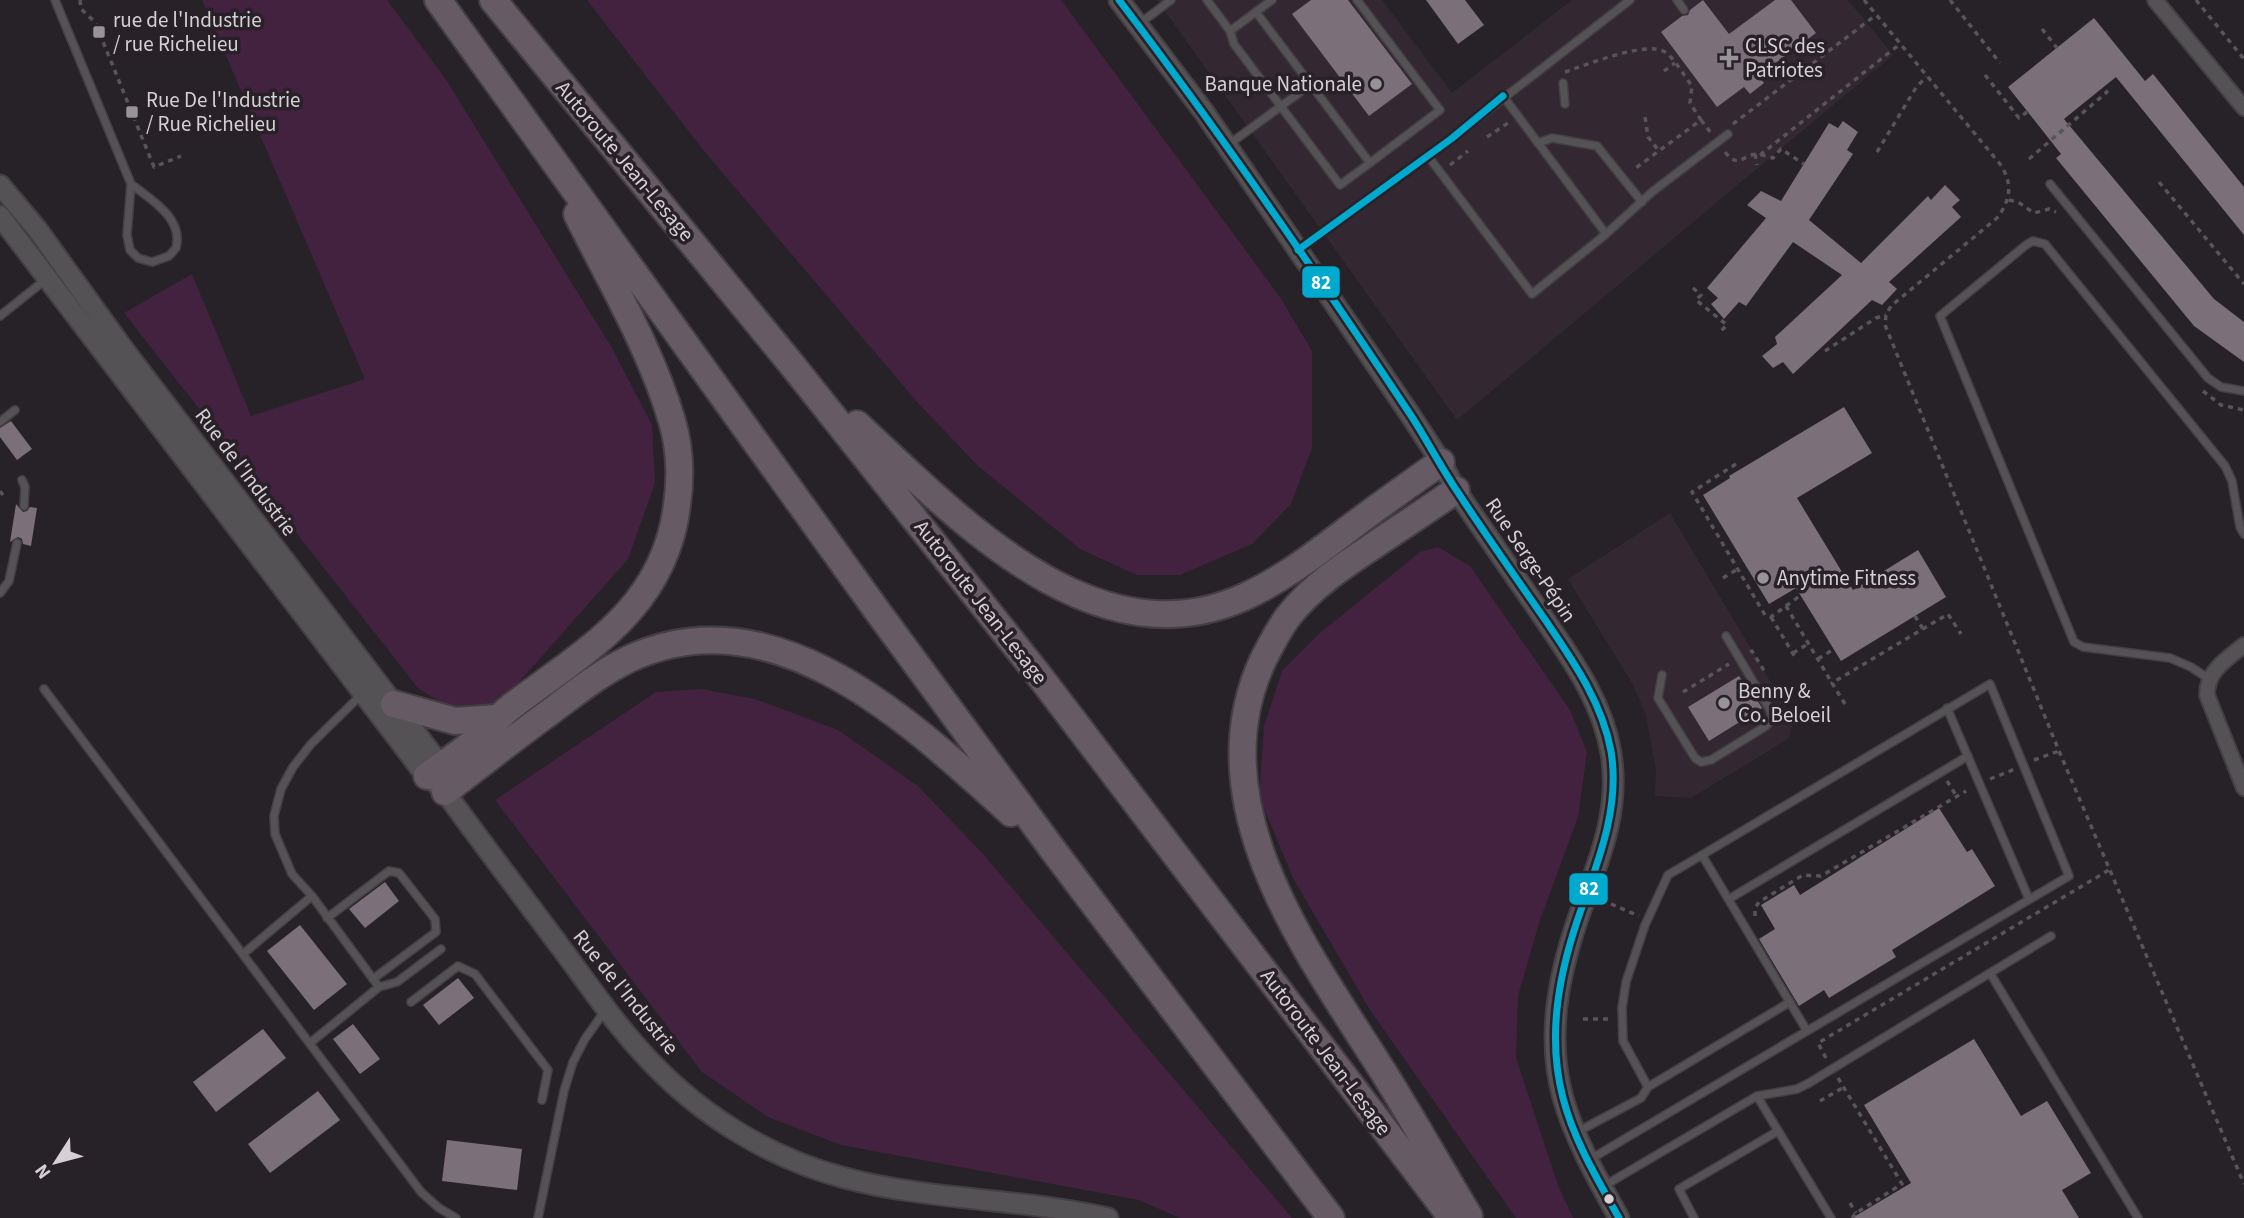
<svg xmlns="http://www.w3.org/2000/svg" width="2244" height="1218" font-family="'Source Sans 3',sans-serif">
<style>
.built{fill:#332831}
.green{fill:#42223f}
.building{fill:#7b6f7a}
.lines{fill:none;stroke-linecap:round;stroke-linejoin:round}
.lane-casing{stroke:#433f43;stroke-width:10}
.street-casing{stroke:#433f43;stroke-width:18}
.secondary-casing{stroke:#433f43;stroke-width:23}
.highway-casing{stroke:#433f43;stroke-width:30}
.path{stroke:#585458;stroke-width:3.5;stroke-dasharray:5 5;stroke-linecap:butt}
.lane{stroke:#545254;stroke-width:7}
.street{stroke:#545254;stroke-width:14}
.secondary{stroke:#545254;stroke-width:19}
.highway{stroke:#665a65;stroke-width:26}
.bus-1-casing{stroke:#282128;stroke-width:12}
.bus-1{stroke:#00a9ce;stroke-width:7}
.poi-dot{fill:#989397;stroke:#282128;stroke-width:2.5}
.bus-dot{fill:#d5d0d4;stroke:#282128;stroke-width:2.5}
.labels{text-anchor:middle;stroke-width:7;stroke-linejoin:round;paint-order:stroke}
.poi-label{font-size:21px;fill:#d5d0d4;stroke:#282128;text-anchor:start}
.street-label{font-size:21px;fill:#d5d0d4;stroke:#282128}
.line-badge{stroke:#282128;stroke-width:2.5}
.badge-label{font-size:19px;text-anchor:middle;font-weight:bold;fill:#fff}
</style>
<rect width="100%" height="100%" fill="#272227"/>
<!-- built -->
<g class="built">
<path d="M1157 0H1382L1452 93 1572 0H1848L1893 55 1457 420Z"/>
<path d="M1670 513 1794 721 1788 739 1691 798 1655 796 1656 769 1645 712 1632 683 1568 579Z"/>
</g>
<!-- green -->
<g class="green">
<path d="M202 0H387L445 78 612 348 652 425 655 483 628 559 512 690 489 706 448 707 418 688 124 313 192 274 251 416 365 379Z"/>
<path d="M587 0H1061L1280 297 1312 351V448L1291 504 1252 544 1180 575H1137L1080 549 978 466 918 403 704 151Z"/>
<path d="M1438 547 1470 566 1570 710 1587 752 1578 817 1539 923 1518 996 1516 1058 1558 1185 1573 1218H1516L1370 1010 1294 880 1259 797 1264 726 1282 671 1320 633 1420 552Z"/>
<path d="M701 689 755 699 838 730 918 786 984 855 1292 1218H1180L1139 1200 841 1145 768 1117 702 1072 495 800 656 692Z"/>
</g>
<!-- building -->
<g class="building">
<path d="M1311 0H1348L1412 84 1369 116 1292 14Z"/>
<path d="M1426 0H1465L1484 25 1458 44Z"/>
<path d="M1703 0 1729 34 1775 0H1791L1816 33 1758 76 1764 83 1750 94 1744 87 1717 107 1661 32 1682 16 1688 15 1690 10Z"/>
<path d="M2094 18 2145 81 2153 74 2244 187V235L2116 77 2064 119 2214 299 2244 322V362L2194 326 2056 158 2061 154 2008 87Z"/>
<path d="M1843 121 1858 132 1847 150 1853 154 1809 220 1861 263 1928 196 1931 200 1945 185 1960 200 1952 207 1961 217 1889 282 1897 289 1882 305 1872 300 1793 374 1783 362 1773 368 1762 356 1777 344 1775 337 1842 275 1793 242 1746 306 1739 302 1724 319 1711 304 1718 298 1707 288 1766 218 1747 205 1761 191 1781 201 1829 123 1838 128Z"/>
<path d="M1844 407 1872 453 1797 498 1853 590 1918 550 1946 597 1841 661 1796 588 1769 604 1703 495 1730 478 1729 476Z"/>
<path d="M11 421 32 449 17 460 0 437V428Z"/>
<path d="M16 504 23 512 27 511 30 507 37 508 31 546 23 544 22 539 18 537 10 542Z"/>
<path d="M1739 676 1748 690 1750 689 1762 708 1709 741 1688 707Z"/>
<path d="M1939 808 1967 852 1972 849 1995 886 1892 950 1896 957 1829 998 1824 990 1799 1006 1759 939 1775 929 1761 905 1794 885 1800 895Z"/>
<path d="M385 882 399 901 365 928 349 909Z"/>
<path d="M300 925 347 984 314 1010 267 951Z"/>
<path d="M458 978 474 998 439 1025 423 1005Z"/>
<path d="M353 1024 380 1059 360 1074 333 1039Z"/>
<path d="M263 1029 286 1058 216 1112 193 1082Z"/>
<path d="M1974 1039 2021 1116 2047 1101 2091 1173 2062 1190 2079 1218H1852L1911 1183 1864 1105Z"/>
<path d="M318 1091 340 1120 270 1173 248 1144Z"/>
<path d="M447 1140 522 1149 517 1190 442 1181Z"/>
</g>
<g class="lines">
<!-- lane casing -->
<g class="lane-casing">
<g id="lane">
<path d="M55 0 131 184 127 235 130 250 138 258 152 262 169 256 176 248C184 218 150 199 131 184"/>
<path d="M1207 0 1230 31 1234 44 1340 185 1370 163"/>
<path d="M1677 0 1684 10"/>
<path d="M1256 12 1370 163 1440 110 1357 0"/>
<path d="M1139 24 1171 0"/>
<path d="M1230 31 1272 0"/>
<path d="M1563 83 1565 104"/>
<path d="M1503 96 1606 234"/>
<path d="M1538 143 1552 138 1597 146 1642 202"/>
<path d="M1228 145 1310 85"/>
<path d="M1428 156 1532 294 1606 234 1652 192 1728 134"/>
<path d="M2050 184 2208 378 2221 387 2244 391"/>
<path d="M1299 250 1451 139 1630 0"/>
<path d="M0 316 45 280"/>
<path d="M0 422 15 410"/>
<path d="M22 480 25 487 24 506"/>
<path d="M0 593 9 581 17 543"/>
<path d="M1662 675 1658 698 1695 758 1701 762 1711 760 1766 726 1772 719 1770 710 1726 636"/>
<path d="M2209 679 2191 667 2170 658 2083 647 2074 642 1940 316 2026 245 2033 241 2045 244 2225 466 2232 481 2240 527 2244 534"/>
<path d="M44 689 421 1192 439 1208 456 1218"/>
<path d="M361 695 311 744 293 767 281 789 274 816 275 834 292 874 312 896 379 987"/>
<path d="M1947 708 2029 899"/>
<path d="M1702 855 1990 684 2069 876 1807 1031"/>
<path d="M1729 899 1968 756"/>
<path d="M327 918 389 871 399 873 435 919 436 932 373 979"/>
<path d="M243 954 312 896"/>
<path d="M1990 973 2051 936"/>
<path d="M411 1002 458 966 475 974 548 1070 542 1100"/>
<path d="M310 1043 379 987 397 982 441 949"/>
<path d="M1757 1096 1797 1089 1809 1083 1990 973 2138 1218"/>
<path d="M1577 1132 1641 1098 1648 1087 1790 1002"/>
<path d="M1589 1160 1807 1031 1702 855 1668 875 1645 925 1626 982 1622 1008 1623 1041 1648 1087"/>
<path d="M1602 1187 1757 1096 1831 1218"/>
<path d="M538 1218 564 1091 573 1062 585 1039 606 1009"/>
<path d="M1694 1218 1679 1189 1778 1131"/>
</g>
</g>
<!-- street casing -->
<g class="street-casing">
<g id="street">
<path d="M2155 0 2244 108"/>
<path d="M2244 645C2227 659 2207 670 2207 695L2244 788"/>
</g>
</g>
<!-- secondary casing -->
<g class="secondary-casing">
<g id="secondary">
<path d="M1119 0 1204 112 1411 416 1441 462 1456 490C1483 530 1510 569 1537 608 1567 653 1602 698 1611 753 1620 808 1601 856 1582 907 1560 968 1545 1034 1563 1098 1575 1140 1598 1180 1619 1218"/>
<path d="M0 185 37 229 122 347 441 766 442 777"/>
<path d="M0 216 420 768 445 792C482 843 521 894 559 945 589 985 617 1027 651 1062 703 1117 772 1159 845 1178 931 1201 1021 1198 1108 1218"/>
</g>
</g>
<!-- highway casing -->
<g class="highway-casing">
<g id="highway">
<path d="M438 0 878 612 1053 850 1331 1218"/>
<path d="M493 0 793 366 1041 678 1452 1218"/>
<path d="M857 424C956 516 1095 665 1244 597 1286 578 1323 548 1359 521 1386 501 1414 481 1441 462"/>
<path d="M1456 490C1429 509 1401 527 1373 546 1343 566 1314 585 1291 613 1280 626 1272 643 1264 658 1196 800 1303 946 1377 1062 1409 1112 1438 1165 1469 1216"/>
<path d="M394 704 455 721 497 718"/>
<path d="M427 776C442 765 459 754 473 742 487 730 498 717 512 706 587 650 665 607 677 505 681 477 680 448 672 421 651 349 610 281 577 214"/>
<path d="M445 792C481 764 517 736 554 709 578 691 602 672 629 659 775 591 911 723 1011 813"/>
</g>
</g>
<!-- path -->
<g class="path">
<path d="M80 0 81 9 95 22 154 167 181 156"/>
<path d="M1864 0 2000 164C2013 183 2011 200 1997 218L1891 306 1886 315 1885 325 2059 751 2244 1184"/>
<path d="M1950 0 2000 63"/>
<path d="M2196 0 2244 59"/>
<path d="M2042 29 2057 48"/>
<path d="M1664 71 1675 63"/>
<path d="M1565 72C1586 65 1647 40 1665 52 1676 60 1684 76 1692 86L1690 103 1701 120 1633 170"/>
<path d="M1985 75 2019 118 2027 112"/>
<path d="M1645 117 1648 137 1659 151"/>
<path d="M1701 120 1711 133"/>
<path d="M1733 124 1876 15"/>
<path d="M1487 137 1508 123"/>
<path d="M1725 152C1739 169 1741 156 1756 154 1761 154 1768 157 1773 158L1781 149 1804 164"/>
<path d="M1877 152 1917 86 1927 77"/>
<path d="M1755 154 1757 165"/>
<path d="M1760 155 1900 44"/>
<path d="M2029 159 2107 92 2104 88"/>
<path d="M1450 165 1468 151"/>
<path d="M2159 182 2244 284"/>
<path d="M2009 200 2018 202 2034 213 2049 209 2056 212"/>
<path d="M1693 288 1701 295 1696 300 1727 325 1720 332"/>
<path d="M1825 351 1876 318 1886 315"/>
<path d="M2203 391 2221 405 2244 410"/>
<path d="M1736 464 1692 492 1765 615 1771 617 1786 606 1832 683"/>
<path d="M0 491 3 495"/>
<path d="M1723 578 1736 570"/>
<path d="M1786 606 1801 595"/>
<path d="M1915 616 1923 629"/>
<path d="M1771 617 1795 657"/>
<path d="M1750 652 1752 651 1766 674"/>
<path d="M1793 653 1808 644"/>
<path d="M1818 659 1834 649"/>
<path d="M1683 692 1729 664"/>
<path d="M1845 704 1832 683 1948 614 1961 634"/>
<path d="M2034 760 2059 751"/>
<path d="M1990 779 2015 769"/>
<path d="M1947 781 1957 797"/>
<path d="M1611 904 1639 916"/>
<path d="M1755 916V908L1759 902 1803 875 1821 876 1966 791"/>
<path d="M1583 1019H1612"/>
<path d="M1826 1058 1818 1043 2109 870"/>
<path d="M1838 1078 1902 1184 1856 1213 1852 1218"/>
<path d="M1820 1101 1844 1087"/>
<path d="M1850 1203 1856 1213"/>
</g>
<!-- lane -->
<use href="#lane" class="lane"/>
<!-- street -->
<use href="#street" class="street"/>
<!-- secondary -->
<use href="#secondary" class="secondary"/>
<!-- highway -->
<use href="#highway" class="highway"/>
<!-- bus-1 casing -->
<g class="bus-1-casing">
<g id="bus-1">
<path d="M1119 0C1222 135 1318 275 1412 417 1428 442 1442 469 1459 494 1487 537 1517 579 1546 621 1573 661 1602 702 1611 751 1620 805 1600 857 1582 907 1560 968 1546 1034 1563 1098 1574 1141 1598 1180 1619 1218"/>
<path d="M1298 250 1451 139 1503 96"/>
</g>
</g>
<!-- bus-1 -->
<use href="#bus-1" class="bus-1"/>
</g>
<!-- markers -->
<g class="poi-dot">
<rect x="92" y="25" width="14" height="14" rx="3.5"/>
<path d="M1725.5 47.5h7v7h7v7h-7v7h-7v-7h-7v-7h7z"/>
<circle cx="1376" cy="84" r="7"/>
<rect x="125" y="105" width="14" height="14" rx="3.5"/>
<circle cx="1763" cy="578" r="7"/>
<circle cx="1724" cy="703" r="7"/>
</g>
<circle class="bus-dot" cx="1609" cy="1199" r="6"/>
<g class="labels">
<!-- poi labels -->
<g class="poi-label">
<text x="113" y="27">rue de l'Industrie<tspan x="113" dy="24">/ rue Richelieu</tspan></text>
<text x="1745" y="53">CLSC des<tspan x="1745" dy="24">Patriotes</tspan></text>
<text x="1362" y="91" text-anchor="end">Banque Nationale</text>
<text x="146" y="107">Rue De l'Industrie<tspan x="146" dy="24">/ Rue Richelieu</tspan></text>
<text x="1777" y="585">Anytime Fitness</text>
<text x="1738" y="698">Benny &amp;<tspan x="1738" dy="24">Co. Beloeil</tspan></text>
</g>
<!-- street labels -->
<g class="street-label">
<text transform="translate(625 161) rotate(50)" y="7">Autoroute Jean-Lesage</text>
<text transform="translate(246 472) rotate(53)" y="7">Rue de l'Industrie</text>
<text transform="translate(1531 560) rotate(56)" y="7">Rue Serge-Pépin</text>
<text transform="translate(981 602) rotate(52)" y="7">Autoroute Jean-Lesage</text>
<text transform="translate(626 992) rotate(51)" y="7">Rue de l'Industrie</text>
<text transform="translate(1326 1052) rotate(53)" y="7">Autoroute Jean-Lesage</text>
</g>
</g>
<g class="line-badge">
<rect x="1301" y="265" width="40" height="34" rx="7" fill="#00a9ce"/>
<rect x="1568" y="872" width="41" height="34" rx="7" fill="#00a9ce"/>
</g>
<g class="badge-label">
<text x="1321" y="289">82</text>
<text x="1589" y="895">82</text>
</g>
<!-- north arrow -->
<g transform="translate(56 1162) rotate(234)" stroke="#282128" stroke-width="5" paint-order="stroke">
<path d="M0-5L12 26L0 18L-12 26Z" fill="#d5d0d4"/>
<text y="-10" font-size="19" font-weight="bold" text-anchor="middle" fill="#d5d0d4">N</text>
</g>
</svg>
